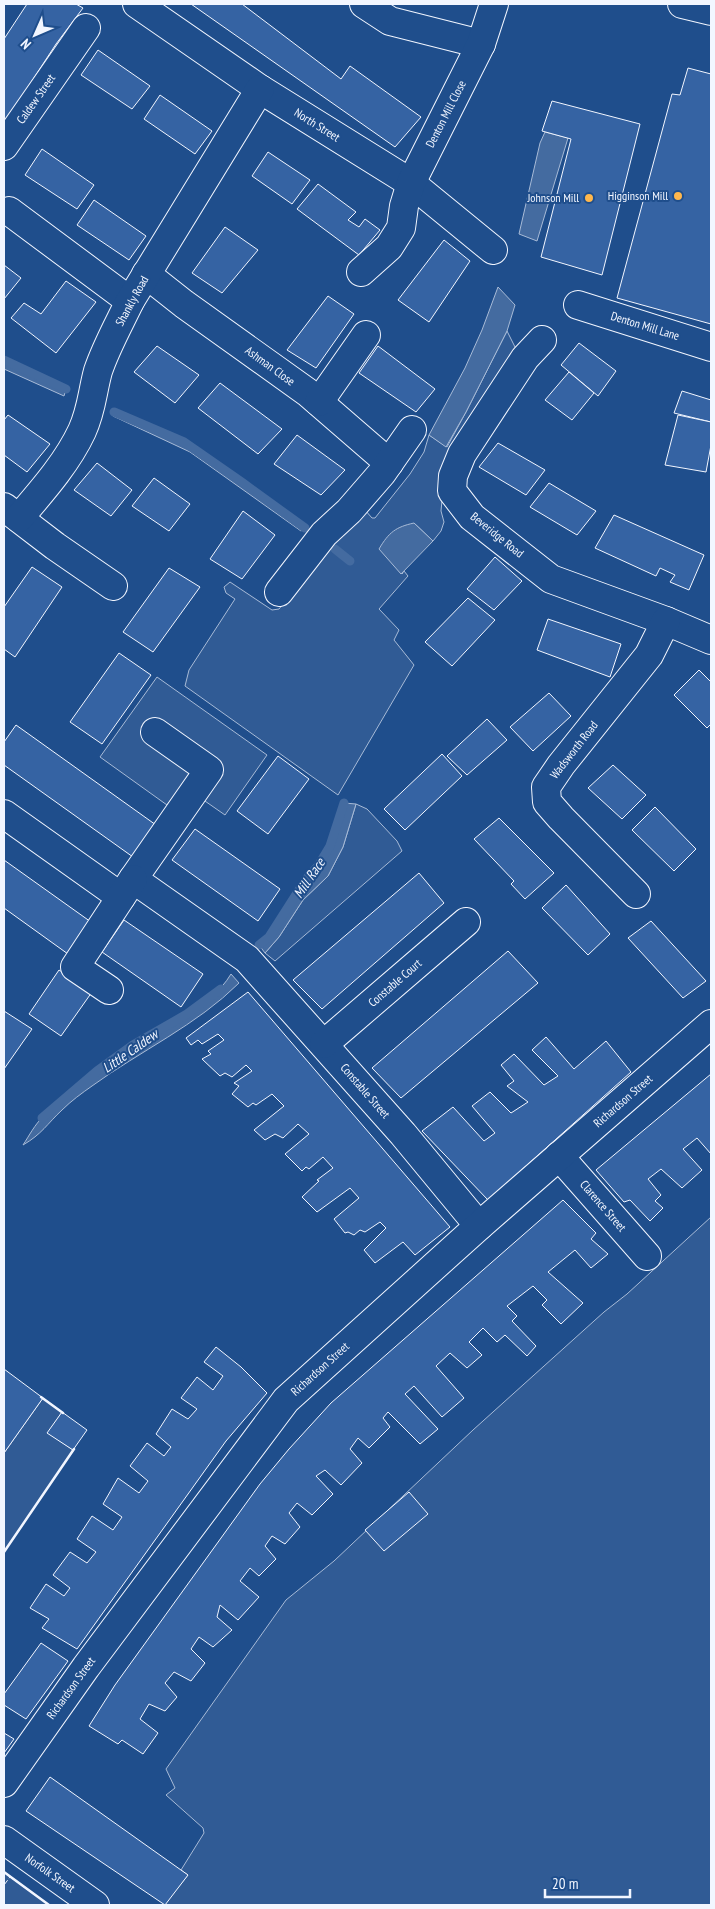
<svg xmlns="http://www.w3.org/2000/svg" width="715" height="1909" font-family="'PT Sans Narrow',sans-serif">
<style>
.built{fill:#305b95;stroke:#a8bbd7}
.water{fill:#446ba0;stroke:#a8bbd7}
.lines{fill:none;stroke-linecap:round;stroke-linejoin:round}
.stream{stroke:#446ba0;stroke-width:9}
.building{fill:#3563a3;stroke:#f2f6ff}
.minor-casing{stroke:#f2f6ff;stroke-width:30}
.minor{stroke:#1f4e8c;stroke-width:28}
.fence{stroke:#f2f6ff;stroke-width:1;stroke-dasharray:6 2.5;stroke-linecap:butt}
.wall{stroke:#f2f6ff;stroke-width:2.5}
.poi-dot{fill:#ffb74d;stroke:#1f4e8c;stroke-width:2}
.labels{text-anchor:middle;stroke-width:4;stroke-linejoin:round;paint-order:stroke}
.street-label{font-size:12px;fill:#f2f6ff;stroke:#1f4e8c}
.poi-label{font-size:12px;fill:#f2f6ff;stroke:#1f4e8c;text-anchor:end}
.water-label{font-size:14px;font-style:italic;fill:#f2f6ff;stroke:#1f4e8c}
</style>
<rect width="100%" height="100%" fill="#1f4e8c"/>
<!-- built -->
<g class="built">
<path d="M507 331 519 355 442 500 441 511 444 522 441 531 433 541 414 523 402 574 404 571 408 576 379 609 399 630 394 640 414 665 338 795 185 686 189 670 235 599 226 593 224 587 230 582 272 610 279 609 308 574 319 551 365 510 372 518H375L410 474 424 452 429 435 447 447 466 412Z"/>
<path d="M157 677 267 755 225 815 182 785 167 805 100 757Z"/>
<path d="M356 804 367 809 397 841 402 851 275 961 265 953 279 937 303 900 328 876 343 847Z"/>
<path d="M711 1217V1905H164L188 1875 181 1870 204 1833 203 1828 166 1795 175 1788 166 1769 286 1600 334 1561 473 1430 604 1312 627 1294Z"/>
<path d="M43 1398 62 1412 48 1433 73 1450 4 1552V1453Z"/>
<path d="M4 1872 10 1877 49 1905H4Z"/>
</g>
<!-- water -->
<g class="water">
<path d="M545 132 568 138 537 241 519 234 540 143Z"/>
<path d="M498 287 515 305 507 331 466 412 446 447 429 435 465 368 482 330Z"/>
<path d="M4 360 66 389 64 396 4 369Z"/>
<path d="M114 412 184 442 243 483 305 528 301 531 190 452 113 416Z"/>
<path d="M414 523 433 541 401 574 379 549C389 532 396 527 414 523Z"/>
<path d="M344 803 356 804 343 847 328 876 303 900 279 937 265 953 259 945 269 937 306 879 318 866 330 846Z"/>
<path d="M231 974 239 983C197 1025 140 1051 92 1086 82 1093 71 1101 62 1110 47 1124 42 1134 23 1145 29 1136 35 1124 43 1117 68 1092 104 1065 133 1045 166 1024 210 1009 231 974Z"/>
</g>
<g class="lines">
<!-- stream -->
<g class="stream">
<path d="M4 360 66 389"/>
<path d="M114 412 184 442 243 483 305 528"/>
<path d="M335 549 350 561"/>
<path d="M259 945 269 937 306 879 318 866 330 846 344 803"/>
<path d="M42 1118 97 1071 133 1045 187 1014 221 989"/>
</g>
</g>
<!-- building -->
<g class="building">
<path d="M27 4H76L83 8 56 44 4 124V39Z"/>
<path d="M191 4H242L341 79 350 66 421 117 395 147Z"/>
<path d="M98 50 150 86 132 109 81 75Z"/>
<path d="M688 68 711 74V324L617 298 672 94 680 95Z"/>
<path d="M160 95 212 131 195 154 144 119Z"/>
<path d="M552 101 640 124 602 275 541 257 571 139 542 131Z"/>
<path d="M42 149 94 185 77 209 25 175Z"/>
<path d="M268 152 310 180 292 204 252 176Z"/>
<path d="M318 184 356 212 348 220 359 227 365 219 380 230 359 255 297 209Z"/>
<path d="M94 200 146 236 129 260 77 225Z"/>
<path d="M225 227 258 250 222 293 192 273Z"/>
<path d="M444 240 470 261 429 322 398 300Z"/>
<path d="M4 265 21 278 4 299Z"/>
<path d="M66 281 96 302 56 353 11 318 24 303 41 314Z"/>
<path d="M328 296 354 314 316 368 287 350Z"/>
<path d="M579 343 616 371 598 396 561 365Z"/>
<path d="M157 346 199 375 175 403 134 372Z"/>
<path d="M378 346 435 389 416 412 359 373Z"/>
<path d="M569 372 594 393 572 420 545 400Z"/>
<path d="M220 383 282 429 258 454 198 408Z"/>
<path d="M682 391 711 400V422L674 413Z"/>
<path d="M8 415 50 444 27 472 4 455V420Z"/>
<path d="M678 415 711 422V445L706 472 665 465Z"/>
<path d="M297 435 345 470 321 495 274 464Z"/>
<path d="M498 443 545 470 526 495 479 467Z"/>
<path d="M97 463 132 490 111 516 74 490Z"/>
<path d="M154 478 190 504 169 531 132 506Z"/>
<path d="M549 483 596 511 577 535 530 507Z"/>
<path d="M243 511 275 535 242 579 210 559Z"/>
<path d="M614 515 704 555 689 590 670 582 675 575 660 568 656 576 595 548Z"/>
<path d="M495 557 522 581 494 610 467 589Z"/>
<path d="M32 567 62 587 15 657 4 649V607Z"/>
<path d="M169 568 200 587 153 652 123 632Z"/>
<path d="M468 598 495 620 452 666 425 642Z"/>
<path d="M548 619 621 644 610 677 537 650Z"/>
<path d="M119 653 151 675 102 744 70 722Z"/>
<path d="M699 670 711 682V724L707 728 674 695Z"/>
<path d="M549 693 571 716 533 751 510 727Z"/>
<path d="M487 719 507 740 467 775 447 756Z"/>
<path d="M16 725 156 825 133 857 4 765V742Z"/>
<path d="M442 754 462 776 405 830 384 809Z"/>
<path d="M278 756 309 779 268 834 237 811Z"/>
<path d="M613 765 646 795 622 819 588 788Z"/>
<path d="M655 807 696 849 674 871 632 830Z"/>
<path d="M499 818 554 873 525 899 511 884 514 881 474 839Z"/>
<path d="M195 829 280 889 258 921 172 860Z"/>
<path d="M4 860 91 922 68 954 4 908Z"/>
<path d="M419 873 444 903 322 1009 293 980Z"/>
<path d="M566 885 610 934 588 955 542 908Z"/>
<path d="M124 920 203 974 181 1007 102 952Z"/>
<path d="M651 921 706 981 683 998 628 938Z"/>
<path d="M508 951 538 983 401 1098 372 1068Z"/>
<path d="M59 970 92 992 61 1036 29 1014Z"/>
<path d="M248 992 450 1227 415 1255 403 1242 375 1263 364 1250 386 1228 380 1222 365 1232 360 1230 354 1235 348 1232 345 1233 334 1219 359 1198 350 1188 317 1212 302 1197 319 1181 317 1180 333 1168 323 1157 309 1169 306 1167 302 1171 285 1154 309 1134 298 1124 283 1138 275 1134 265 1140 254 1130 284 1106 272 1094 256 1105 253 1103 248 1107 232 1094 239 1086 234 1083 252 1071 246 1065 232 1077 225 1073 220 1076 202 1059 211 1054 208 1051 224 1040 218 1034 202 1044 198 1040 191 1045 186 1038Z"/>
<path d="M4 1011 32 1029 4 1069Z"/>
<path d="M546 1037 574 1069 606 1041 631 1072 488 1200 422 1131 453 1107 484 1141 495 1133 472 1106 490 1092 511 1113 528 1102 507 1086 514 1081 501 1065 514 1054 544 1085 558 1076 532 1050Z"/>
<path d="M711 1074V1154L697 1138 683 1149 702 1170 682 1188 661 1169 648 1179 661 1195 655 1201 663 1208 650 1221 630 1200 624 1202 596 1170Z"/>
<path d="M563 1200 596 1233 591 1239 608 1254 591 1268 575 1250 548 1272 583 1303 561 1324 542 1305 547 1300 533 1286 507 1306 517 1316 512 1321 536 1346 527 1356 505 1335 497 1342 483 1328 469 1342 482 1355 467 1368 450 1353 436 1366 464 1398 442 1417 414 1386 405 1394 438 1429 420 1444 388 1412 383 1418 390 1427 369 1448 358 1438 350 1449 362 1463 341 1485 325 1470 316 1476 333 1494 312 1515 297 1503 289 1513 300 1527 285 1544 272 1536 265 1546 276 1559 259 1576 250 1568 240 1581 259 1597 238 1620 220 1605 217 1617 232 1630 213 1647 199 1637 191 1649 205 1663 191 1681 174 1672 165 1683 177 1697 165 1711 149 1704 140 1719 158 1733 143 1754 122 1740 118 1744 89 1726 115 1685 234 1520 260 1484 289 1449 331 1403Z"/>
<path d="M216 1347 241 1367 267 1393 226 1441 77 1649 42 1628 49 1619 30 1608 46 1584 64 1596 70 1588 53 1575 70 1552 87 1563 96 1552 77 1539 92 1516 113 1530 122 1517 103 1504 118 1478 139 1493 148 1481 130 1466 147 1443 164 1456 171 1447 156 1434 172 1409 188 1419 197 1409 181 1398 197 1377 213 1390 223 1376 204 1362Z"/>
<path d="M4 1369 43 1398 4 1453Z"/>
<path d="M62 1412 87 1430 73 1450 47 1433Z"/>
<path d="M409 1492 428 1514 384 1551 365 1530Z"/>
<path d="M41 1643 68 1661 26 1719 4 1705V1694Z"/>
<path d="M4 1733 14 1739 4 1753Z"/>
<path d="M50 1777 188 1875 165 1905 26 1811Z"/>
</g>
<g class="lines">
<!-- minor casing -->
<g class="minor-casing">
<g id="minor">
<path d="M137 4 260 89 411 183 493 250"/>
<path d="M364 4 390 21 481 44"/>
<path d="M682 4 711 11"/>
<path d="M4 146 86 28"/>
<path d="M9 211 130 301"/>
<path d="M361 272 389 247 401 228 404 206 411 183 481 44 494 4"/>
<path d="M146 274 184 304 307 392 389 463"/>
<path d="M578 305 711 347"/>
<path d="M542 340 525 358 462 454 453 476 452 491 472 517 551 579 666 621 711 640"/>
<path d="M319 402 366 335"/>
<path d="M4 507 55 546 113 586"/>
<path d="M19 518C42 491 67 463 82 431 92 409 92 393 98 371 106 347 119 324 130 301L260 89"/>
<path d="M279 592 324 534 349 511 382 473 412 430"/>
<path d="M155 732 209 770 133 879 247 959 403 1134 479 1226"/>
<path d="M4 814 121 897"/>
<path d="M636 894 561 818 547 802 546 787 561 765 649 655 666 621"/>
<path d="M109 990 75 967 133 879"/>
<path d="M324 1044 466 922"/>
<path d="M559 1156 647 1256"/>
<path d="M4 1783 86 1667 286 1400 479 1226 711 1024"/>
<path d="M4 1840 95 1905"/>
</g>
</g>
<!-- minor -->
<use href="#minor" class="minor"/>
<!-- fence -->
<path class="fence" d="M4 1885 10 1877"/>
<!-- wall -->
<g class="wall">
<path d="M41 1397 63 1413"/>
<path d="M4 1552 74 1449"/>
<path d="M4 1872 49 1905"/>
</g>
</g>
<!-- markers -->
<g class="poi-dot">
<circle cx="678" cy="196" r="5"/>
<circle cx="589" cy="198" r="5"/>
</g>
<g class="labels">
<!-- street labels -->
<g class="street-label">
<text transform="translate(36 99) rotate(-55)" y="4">Caldew Street</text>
<text transform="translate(446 114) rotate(-63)" y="4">Denton Mill Close</text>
<text transform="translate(317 125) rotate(32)" y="4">North Street</text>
<text transform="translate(132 301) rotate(-61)" y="4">Shankly Road</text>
<text transform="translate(645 326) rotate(17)" y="4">Denton Mill Lane</text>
<text transform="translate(270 366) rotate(36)" y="4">Ashman Close</text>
<text transform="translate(497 535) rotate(39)" y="4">Beveridge Road</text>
<text transform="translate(574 750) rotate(-52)" y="4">Wadsworth Road</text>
<text transform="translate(395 983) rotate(-41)" y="4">Constable Court</text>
<text transform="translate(365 1091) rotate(49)" y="4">Constable Street</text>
<text transform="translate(623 1101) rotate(-41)" y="4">Richardson Street</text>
<text transform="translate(603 1206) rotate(49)" y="4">Clarence Street</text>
<text transform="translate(320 1369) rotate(-42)" y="4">Richardson Street</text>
<text transform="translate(71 1688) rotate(-54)" y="4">Richardson Street</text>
<text transform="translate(50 1873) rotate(35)" y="4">Norfolk Street</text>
</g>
<!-- poi labels -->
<g class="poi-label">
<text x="668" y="200">Higginson Mill</text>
<text x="579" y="202">Johnson Mill</text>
</g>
<!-- water labels -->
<g class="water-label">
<text transform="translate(309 878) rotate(-56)" y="5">Mill Race</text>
<text transform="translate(130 1051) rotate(-35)" y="5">Little Caldew</text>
</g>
</g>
<!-- border -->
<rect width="715" height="1909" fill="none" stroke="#f2f6ff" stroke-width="10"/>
<!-- north arrow -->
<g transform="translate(35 35) rotate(225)" stroke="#1f4e8c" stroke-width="4" paint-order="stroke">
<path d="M0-4L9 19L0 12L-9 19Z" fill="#f2f6ff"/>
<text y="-8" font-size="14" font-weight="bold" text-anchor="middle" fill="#f2f6ff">N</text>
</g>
<!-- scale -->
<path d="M545 1889v8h85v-8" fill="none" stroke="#f2f6ff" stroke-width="2.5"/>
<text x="552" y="1889" font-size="15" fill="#f2f6ff" stroke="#1f4e8c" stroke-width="4" paint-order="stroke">20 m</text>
</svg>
